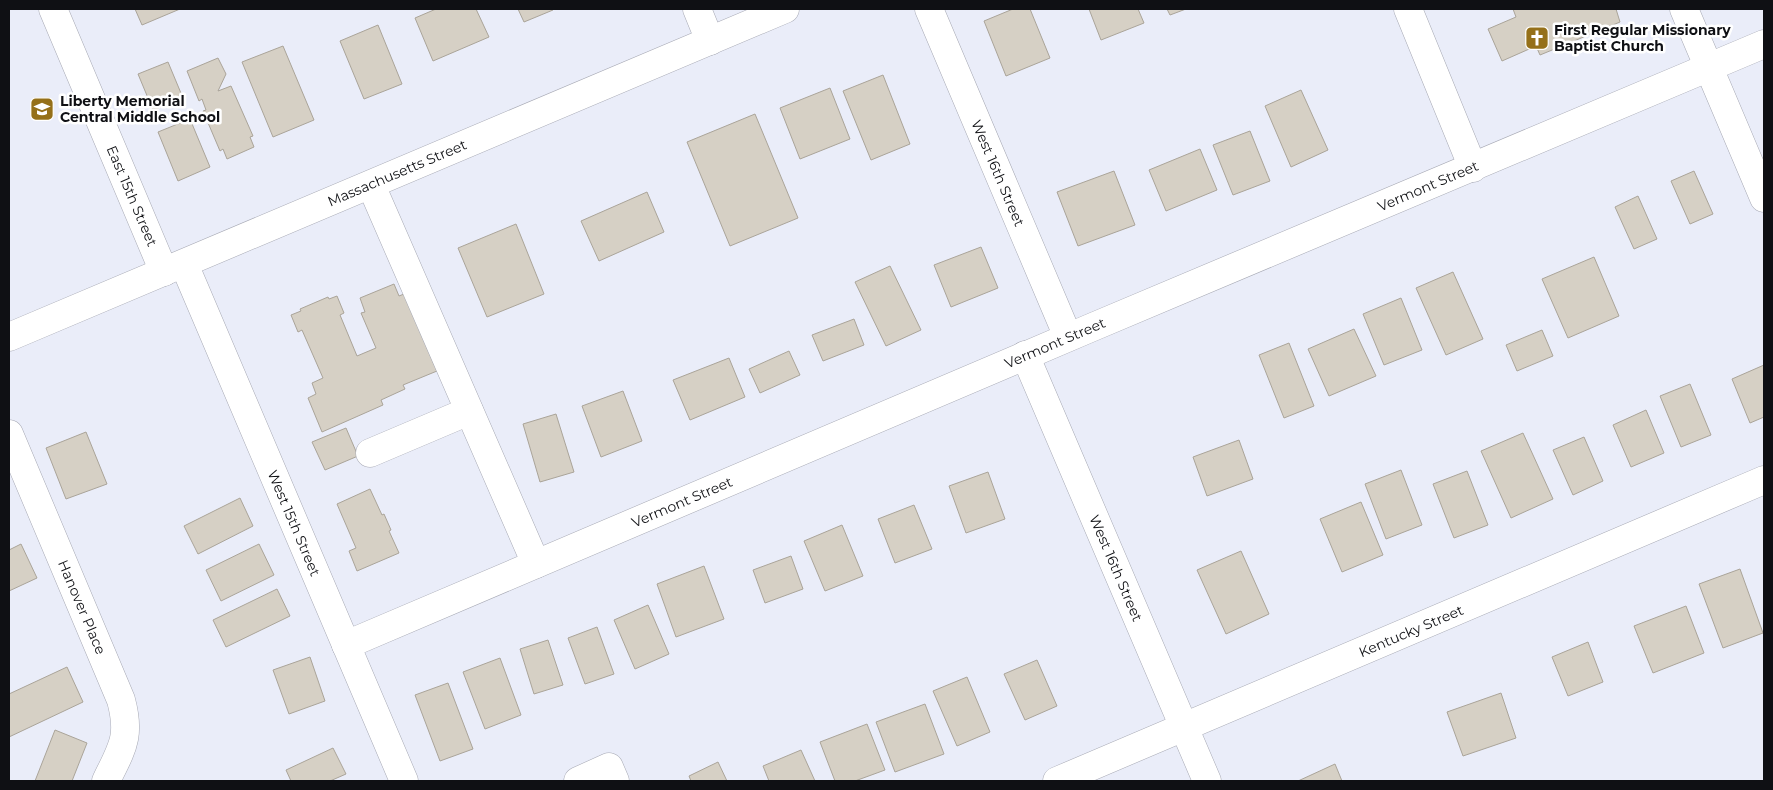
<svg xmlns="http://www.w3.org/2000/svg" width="1773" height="790" font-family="Montserrat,sans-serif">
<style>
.building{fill:#d6d0c5;stroke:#aaa499}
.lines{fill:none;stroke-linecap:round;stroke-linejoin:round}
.minor-casing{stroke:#a7a9b4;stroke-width:29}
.major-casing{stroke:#a7a9b4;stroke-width:29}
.minor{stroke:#fff;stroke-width:28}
.major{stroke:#fff;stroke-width:28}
.labels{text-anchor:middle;stroke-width:5;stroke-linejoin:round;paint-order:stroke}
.poi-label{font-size:14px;font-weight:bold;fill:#0f1014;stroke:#fff;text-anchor:start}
.street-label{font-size:14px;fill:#0f1014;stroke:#fff}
</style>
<rect width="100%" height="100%" fill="#eaedf9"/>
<!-- building -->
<g class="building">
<path d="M135 9H180L142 25Z"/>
<path d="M436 9H476L489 37 433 61 415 18Z"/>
<path d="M518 9H553V10L524 22Z"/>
<path d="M1013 9H1030L1050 58 1006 76 984 21Z"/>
<path d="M1089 9H1138L1144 23 1101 40Z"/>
<path d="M1167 9H1186L1170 15Z"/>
<path d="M1513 9H1616L1620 22 1540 55 1536 46 1502 61 1488 29 1516 17Z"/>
<path d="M378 25 402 84 364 99 340 41Z"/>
<path d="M283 46 314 120 273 137 242 62Z"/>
<path d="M218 58 226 74 218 91 231 86 253 136 250 137 254 147 227 159 223 149 220 151 203 111 206 110 202 99 199 101 187 71Z"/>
<path d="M168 62 183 98 153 110 138 74Z"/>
<path d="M883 75 910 144 871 160 843 91Z"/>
<path d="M830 88 850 139 800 159 780 108Z"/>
<path d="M1301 90 1328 150 1291 167 1265 106Z"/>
<path d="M755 114 798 218 730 246 687 142Z"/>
<path d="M190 119 210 167 178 181 158 132Z"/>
<path d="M1250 131 1270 181 1233 195 1213 145Z"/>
<path d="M1200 149 1217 190 1166 211 1149 170Z"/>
<path d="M1114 171 1135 225 1078 246 1057 192Z"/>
<path d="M1694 171 1713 214 1690 224 1671 181Z"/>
<path d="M647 192 664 232 599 261 581 221Z"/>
<path d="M1638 196 1657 239 1634 249 1615 207Z"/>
<path d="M516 224 544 294 487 317 458 248Z"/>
<path d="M981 247 998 288 951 307 934 265Z"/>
<path d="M1594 257 1619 316 1568 338 1542 279Z"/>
<path d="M890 266 921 330 886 346 855 282Z"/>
<path d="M1453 272 1483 339 1446 355 1416 288Z"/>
<path d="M394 284 399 296 404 294 437 371 403 385 405 389 381 400 383 405 322 432 308 398 316 394 312 383 323 378 302 330 298 332 291 315 301 311 300 309 328 297 329 299 337 296 344 313 340 315 357 356 376 348 361 313 365 312 360 298Z"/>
<path d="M1401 298 1422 350 1384 365 1363 314Z"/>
<path d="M854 319 864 345 823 361 812 335Z"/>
<path d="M1354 329 1376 376 1329 396 1308 349Z"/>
<path d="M1542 330 1553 356 1517 371 1506 345Z"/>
<path d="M1289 343 1314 406 1284 418 1259 355Z"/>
<path d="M789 351 800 375 760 393 749 369Z"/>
<path d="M729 358 745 397 690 420 673 380Z"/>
<path d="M1764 365V417L1750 423 1732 379Z"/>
<path d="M1690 384 1711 435 1681 447 1660 396Z"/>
<path d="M623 391 642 441 601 457 582 406Z"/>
<path d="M1646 410 1664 453 1631 467 1613 425Z"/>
<path d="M556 414 574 472 540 482 523 424Z"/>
<path d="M346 428 358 456 325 470 312 442Z"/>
<path d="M86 432 107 484 66 499 46 448Z"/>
<path d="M1523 433 1553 499 1511 518 1481 451Z"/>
<path d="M1584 437 1603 481 1573 495 1553 450Z"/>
<path d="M1239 440 1253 479 1207 496 1193 457Z"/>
<path d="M1401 470 1422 525 1386 539 1365 484Z"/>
<path d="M1467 471 1488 525 1454 538 1433 484Z"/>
<path d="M988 472 1005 519 966 533 949 486Z"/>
<path d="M370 489 382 515 384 514 391 530 389 531 399 553 357 571 349 551 356 548 337 504Z"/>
<path d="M240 498 253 526 198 554 184 526Z"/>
<path d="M1361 502 1383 555 1342 572 1320 519Z"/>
<path d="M914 505 932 549 895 563 878 519Z"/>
<path d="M842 525 863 576 825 591 804 541Z"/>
<path d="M21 544 37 578 9 591V550Z"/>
<path d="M259 544 274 575 221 601 206 570Z"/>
<path d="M1241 551 1269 614 1226 634 1197 570Z"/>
<path d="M791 556 803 589 765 603 753 570Z"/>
<path d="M704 566 724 619 676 637 657 584Z"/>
<path d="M1740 569 1763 633 1723 648 1699 584Z"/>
<path d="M277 589 290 616 226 647 213 620Z"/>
<path d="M648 605 669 654 635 669 614 620Z"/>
<path d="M1686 606 1704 653 1653 673 1634 626Z"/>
<path d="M597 627 614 674 585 684 568 638Z"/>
<path d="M548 640 563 685 534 694 520 649Z"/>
<path d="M1588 642 1603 682 1568 696 1552 657Z"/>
<path d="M310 657 325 701 289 714 273 670Z"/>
<path d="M500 658 521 715 485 729 463 672Z"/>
<path d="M1037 660 1057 706 1025 720 1004 674Z"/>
<path d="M67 667 83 702 9 737V694Z"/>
<path d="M967 677 990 732 957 746 933 691Z"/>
<path d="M448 683 473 749 440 761 415 695Z"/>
<path d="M1501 693 1516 738 1463 756 1447 712Z"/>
<path d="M925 704 944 754 895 772 876 722Z"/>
<path d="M867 724 885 770 855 781H835L820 742Z"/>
<path d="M55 730 87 743 72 781H35Z"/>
<path d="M333 748 346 774 330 781H291L286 770Z"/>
<path d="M801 750 815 781H769L763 766Z"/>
<path d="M718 762 727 781H691L689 776Z"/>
<path d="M1335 764 1342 781H1298Z"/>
</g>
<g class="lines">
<!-- minor casing -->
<g class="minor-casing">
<g id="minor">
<path d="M697 9 710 41"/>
<path d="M929 9 1068 337"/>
<path d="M1408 9 1473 168"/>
<path d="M1684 9 1764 198"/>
<path d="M371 185 536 564"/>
<path d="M184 264 404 781"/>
<path d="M1025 355 1207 781"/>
<path d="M9 434 121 700C131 737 122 748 106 781"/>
<path d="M370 453 469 411"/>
<path d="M346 645 1088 329 1764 44"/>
<path d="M578 781 609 767 615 781"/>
</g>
</g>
<!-- major casing -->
<g class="major-casing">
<g id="major">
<path d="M53 9 164 272"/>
<path d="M9 337 785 9"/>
<path d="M1057 781 1764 480"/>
</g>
</g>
<!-- minor -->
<use href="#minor" class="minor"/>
<!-- major -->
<use href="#major" class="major"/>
</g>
<!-- icons -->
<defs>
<g id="church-square" transform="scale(1.25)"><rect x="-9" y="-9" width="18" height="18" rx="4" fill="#957019" stroke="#fff"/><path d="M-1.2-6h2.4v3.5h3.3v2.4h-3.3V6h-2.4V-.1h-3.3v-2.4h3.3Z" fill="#fff"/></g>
<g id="school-square" transform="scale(1.25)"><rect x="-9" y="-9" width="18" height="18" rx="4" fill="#957019" stroke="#fff"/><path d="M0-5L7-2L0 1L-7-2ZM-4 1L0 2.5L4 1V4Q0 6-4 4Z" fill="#fff"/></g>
</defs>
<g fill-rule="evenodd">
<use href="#church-square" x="1537" y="38"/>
<use href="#school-square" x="42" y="109"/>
</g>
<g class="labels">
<!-- poi labels -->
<g class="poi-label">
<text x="1554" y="35">First Regular Missionary<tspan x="1554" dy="16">Baptist Church</tspan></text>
<text x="60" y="106">Liberty Memorial<tspan x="60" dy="16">Central Middle School</tspan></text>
</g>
<!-- street labels -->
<g class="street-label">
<text transform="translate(397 173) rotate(-23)" y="5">Massachusetts Street</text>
<text transform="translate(998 173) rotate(67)" y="5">West 16th Street</text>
<text transform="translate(1428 186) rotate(-23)" y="5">Vermont Street</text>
<text transform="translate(132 196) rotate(67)" y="5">East 15th Street</text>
<text transform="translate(1055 343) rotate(-23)" y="5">Vermont Street</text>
<text transform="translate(682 502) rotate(-23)" y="5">Vermont Street</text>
<text transform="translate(294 523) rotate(67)" y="5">West 15th Street</text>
<text transform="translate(1116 568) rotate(67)" y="5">West 16th Street</text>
<text transform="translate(82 607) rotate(67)" y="5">Hanover Place</text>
<text transform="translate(1411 631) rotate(-23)" y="5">Kentucky Street</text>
</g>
</g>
<!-- border -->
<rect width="1773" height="790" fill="none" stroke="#0f1014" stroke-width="20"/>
</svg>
